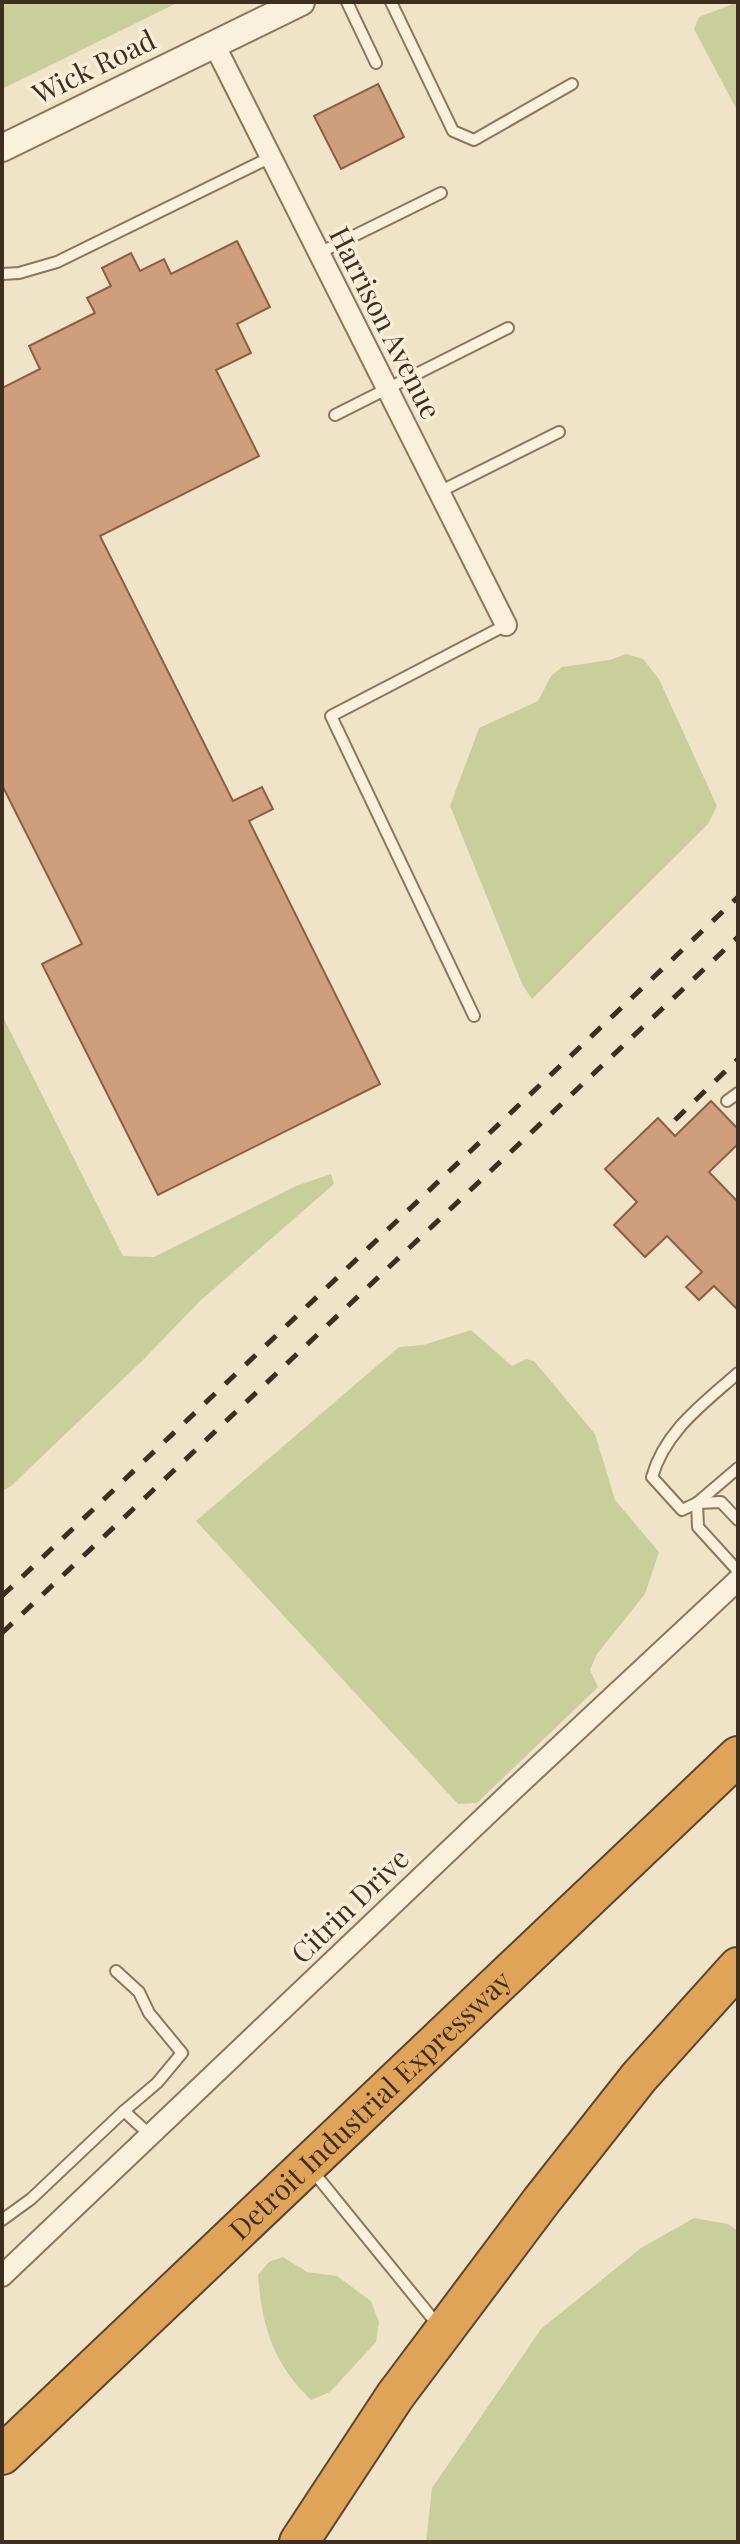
<svg xmlns="http://www.w3.org/2000/svg" width="740" height="2544" font-family="'Playfair Display',serif">
<style>
.green{fill:#c9cf9b}
.building{fill:#cf9f7d;stroke:#8d5f41;stroke-width:2}
.lines{fill:none;stroke-linecap:round;stroke-linejoin:round}
.service-casing{stroke:#8d765c;stroke-width:14}
.minor-casing{stroke:#8d765c;stroke-width:24}
.tertiary-casing{stroke:#8d765c;stroke-width:30}
.motorway-casing{stroke:#5b4430;stroke-width:42}
.service{stroke:#faf1dc;stroke-width:10}
.minor{stroke:#faf1dc;stroke-width:20}
.tertiary{stroke:#faf1dc;stroke-width:26}
.motorway{stroke:#e0a458;stroke-width:38}
.rail{stroke:#3d2e20;stroke-width:5;stroke-dasharray:14 14;stroke-linecap:butt}
.labels{text-anchor:middle;stroke-width:7;stroke-linejoin:round;paint-order:stroke}
.street-label{font-size:28px;fill:#3d2e20;stroke:#f7eed8}
</style>
<rect width="100%" height="100%" fill="#f0e4c8"/>
<!-- green -->
<g class="green">
<path d="M2 2H179L2 89Z"/>
<path d="M738 2V112L694 29 699 17Z"/>
<path d="M626 654 643 659 659 679 717 806 708 824 532 999 523 986 450 806 479 728 538 701 551 676 562 667 610 660Z"/>
<path d="M2 1015 123 1256 154 1257 296 1186 331 1174 334 1184 200 1301 143 1360 11 1486 2 1491Z"/>
<path d="M471 1330 512 1366 526 1359 534 1361 595 1434 615 1500 659 1552 645 1594 597 1654 590 1670 598 1687 477 1803 458 1804 196 1521 399 1347 423 1345Z"/>
<path d="M694 2218 728 2224 738 2231V2542H426L432 2488 541 2329 641 2248Z"/>
<path d="M283 2257 307 2272 337 2276 371 2301 379 2322 376 2342 330 2392 311 2400C273 2363 262 2327 258 2275L269 2262Z"/>
</g>
<!-- building -->
<g class="building">
<path d="M378 84 404 137 341 169 314 116Z"/>
<path d="M237 241 270 307 237 324 251 353 216 370 259 456 100 536 233 801 262 787 273 809 249 821 380 1084 158 1195 42 964 82 944 2 785V388L40 369 29 346 95 313 87 298 111 286 102 268 131 253 140 271 164 259 171 274Z"/>
<path d="M711 1101 738 1129V1144L709 1172 738 1202V1310L714 1286 699 1300 686 1287 702 1272 667 1236 645 1257 614 1225 637 1202 605 1169 658 1118 675 1136Z"/>
</g>
<g class="lines">
<!-- service casing -->
<g class="service-casing">
<g id="service">
<path d="M347 2 376 63"/>
<path d="M391 2 453 131 474 140 572 84"/>
<path d="M319 253 441 193"/>
<path d="M2 274 19 273 57 262 271 157"/>
<path d="M335 415 508 328"/>
<path d="M439 492 559 432"/>
<path d="M474 1016 331 716 506 625"/>
<path d="M727 1101 738 1093"/>
<path d="M738 1373C703 1404 665 1431 652 1477L682 1510 697 1503 738 1468"/>
<path d="M697 1503 698 1527 738 1571"/>
<path d="M697 1503 721 1502 738 1520"/>
<path d="M116 1971 139 1992 149 2013 182 2053 157 2083 124 2111"/>
<path d="M311 2169 437 2324"/>
<path d="M2 2220 31 2199 124 2111 150 2135"/>
</g>
</g>
<!-- minor casing -->
<g class="minor-casing">
<g id="minor">
<path d="M214 44 506 625"/>
<path d="M2 2276 514 1789 738 1580"/>
</g>
</g>
<!-- tertiary casing -->
<g class="tertiary-casing">
<path id="tertiary" d="M2 148 301 2"/>
</g>
<!-- motorway casing -->
<g class="motorway-casing">
<g id="motorway">
<path id="s1" d="M2 2455 738 1756"/>
<path d="M299 2542 395 2396 542 2200 639 2077 738 1967"/>
</g>
</g>
<!-- service -->
<use href="#service" class="service"/>
<!-- minor -->
<use href="#minor" class="minor"/>
<!-- tertiary -->
<use href="#tertiary" class="tertiary"/>
<!-- motorway -->
<use href="#motorway" class="motorway"/>
<!-- rail -->
<g class="rail">
<path d="M675 1120 738 1059"/>
<path d="M2 1596 738 897"/>
<path d="M2 1633 738 937"/>
</g>
</g>
<g class="labels">
<!-- street labels -->
<g class="street-label">
<text transform="translate(94 67) rotate(-26)" y="10">Wick Road</text>
<text transform="translate(385 323) rotate(63)" y="10">Harrison Avenue</text>
<text transform="translate(350 1906) rotate(-44)" y="10">Citrin Drive</text>
<text dy="10" stroke="none"><textPath href="#s1" startOffset="508">Detroit Industrial Expressway</textPath></text>
</g>
</g>
<!-- border -->
<rect width="740" height="2544" fill="none" stroke="#3d2e20" stroke-width="8"/>
</svg>
